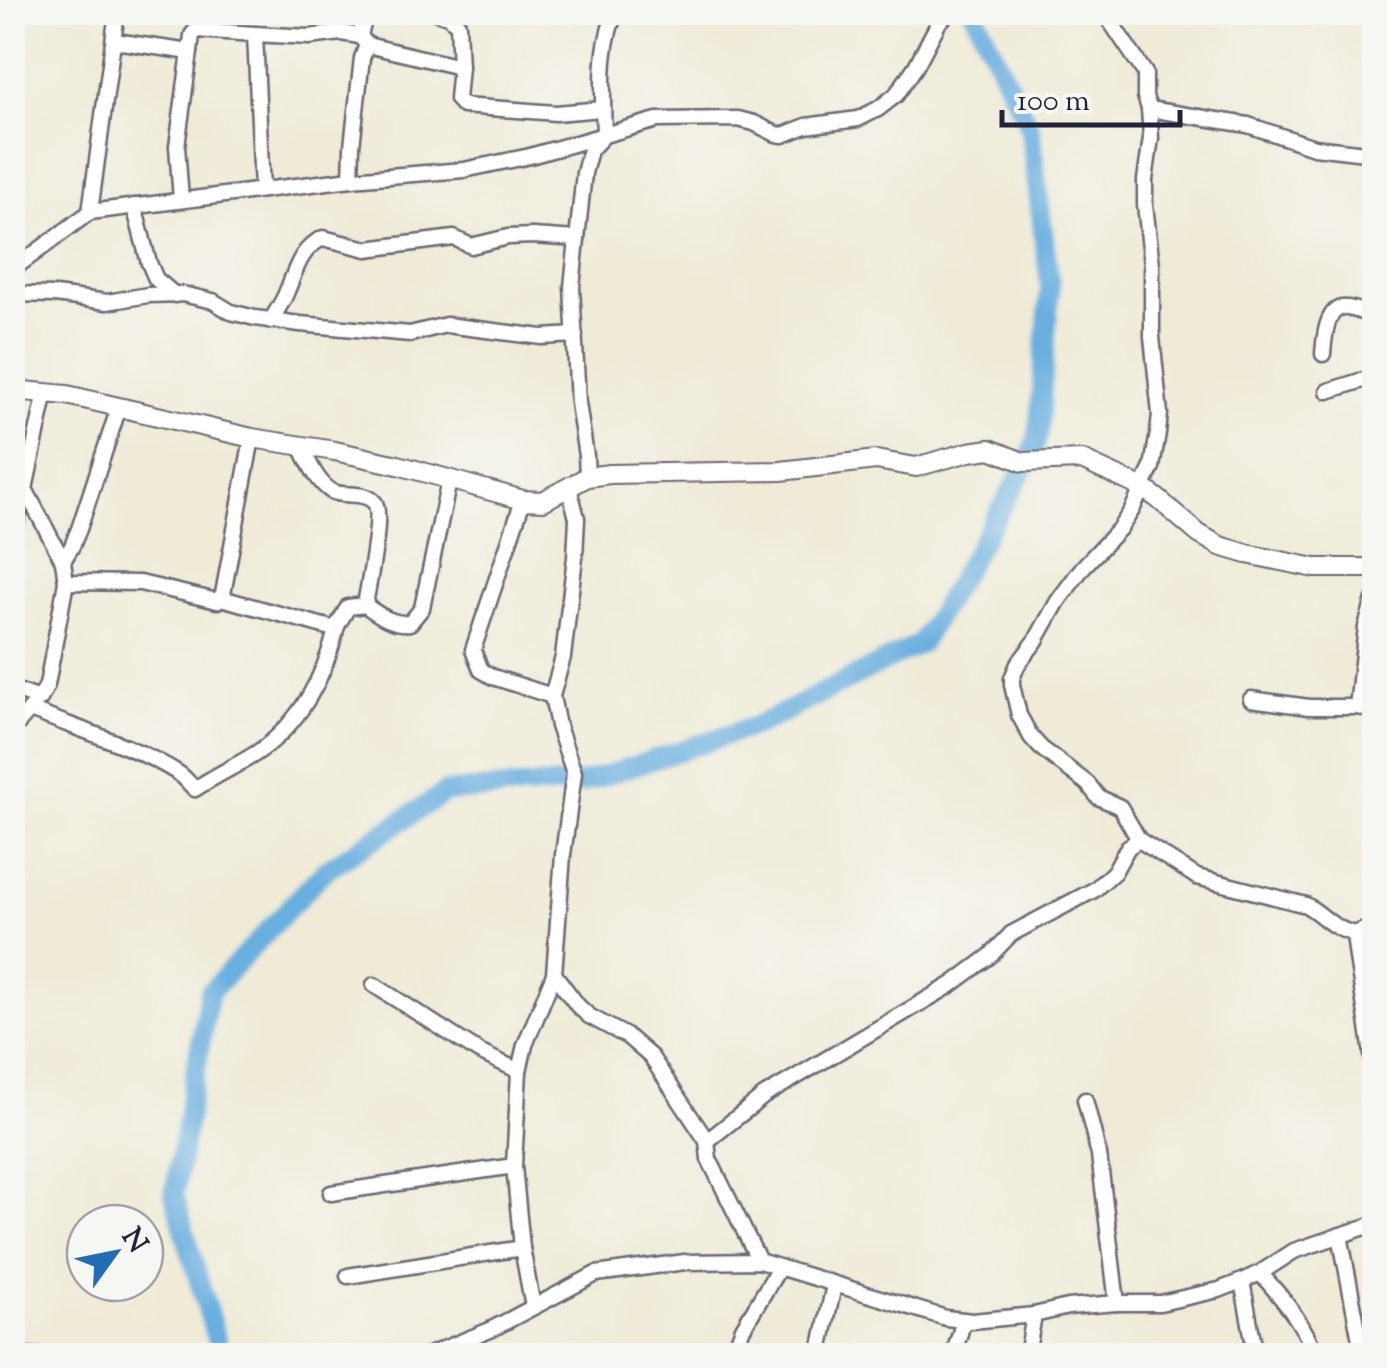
<svg xmlns="http://www.w3.org/2000/svg" width="1387" height="1368" font-family="'Sorts Mill Goudy',serif">
<style>
.lines{fill:none;stroke-linecap:round;stroke-linejoin:round}
.river{stroke:#69afdf;stroke-width:20}
.minor-casing{stroke:#6a6872;stroke-width:19}
.tertiary-casing{stroke:#6a6872;stroke-width:22}
.minor{stroke:#fff;stroke-width:14}
.tertiary{stroke:#fff;stroke-width:18}
</style>
<rect width="100%" height="100%" fill="#f6f6f2"/>
<filter id="ink" filterUnits="userSpaceOnUse"><feTurbulence type="fractalNoise" baseFrequency=".01" numOctaves="2"/><feDisplacementMap in="SourceGraphic" scale="20" xChannelSelector="R" yChannelSelector="G"/><feConvolveMatrix kernelMatrix="1 2 1 2 8 2 1 2 1" color-interpolation-filters="sRGB"/></filter>
<filter id="wash" filterUnits="userSpaceOnUse"><feTurbulence type="fractalNoise" baseFrequency=".0048" numOctaves="4" result="noise"/><feDisplacementMap in="SourceGraphic" scale="40" xChannelSelector="R" yChannelSelector="G"/><feGaussianBlur stdDeviation="2.25" result="paint"/><feColorMatrix in="noise" values="0 0 0 0 0 0 0 0 0 0 0 0 0 0 0 0 0 1.4 0 .05"/><feComposite in="paint" operator="in"/></filter>
<g filter="url(#wash)">
<rect width="100%" height="100%" fill="#efebd7"/>
<g class="lines">
<!-- river -->
<path class="river" d="M221 1356 174 1195 209 993 324 871 446 792 582 783 761 724 921 643 1028 463 1038 436 1050 285 1030 129 974 12"/>
</g>
</g>
<g filter="url(#ink)">
<g class="lines">
<!-- minor casing -->
<g class="minor-casing">
<g id="minor">
<path d="M435 12 448 16 458 24 460 67 457 99 463 106 556 113 602 109"/>
<path d="M1104 12 1145 73V96L1149 109 1151 138 1145 180V205L1152 265V337L1160 414 1158 433 1152 467 1132 510 1120 528 1083 567 1058 601 1035 642 1018 664 1012 678V685L1019 715 1031 737 1041 748 1088 784 1098 797 1120 807 1139 840"/>
<path d="M115 41 190 52 192 35 196 30 255 34"/>
<path d="M367 45 460 67"/>
<path d="M1149 109 1248 125 1314 147 1374 154"/>
<path d="M351 179 352 146 362 58 367 45 360 36 365 16 369 12"/>
<path d="M262 190 255 34 309 37 341 33 360 36"/>
<path d="M181 200 177 146 190 52"/>
<path d="M134 206 149 263 156 279 175 295"/>
<path d="M90 212 117 12"/>
<path d="M12 270 90 212 351 179 464 170 530 156 657 120 738 119 754 123 776 134 783 135 806 126 858 119 878 109 896 95 916 66 939 22 950 12"/>
<path d="M12 294 55 295 107 302 148 295 182 294 213 301 231 312 255 318 300 324 410 334 446 325 542 337 575 335"/>
<path d="M271 321C276 311 283 302 287 291 296 270 300 249 323 238L367 249 454 238 471 246 508 237 533 236 577 239"/>
<path d="M1323 354C1324 341 1326 311 1341 308 1351 306 1366 314 1374 317"/>
<path d="M1328 391 1363 380H1374"/>
<path d="M300 445C308 460 316 481 331 491 343 498 365 490 375 503 383 516 368 586 365 605"/>
<path d="M587 477 586 456 578 403 572 287 584 173 590 150 604 135C603 98 599 47 616 12"/>
<path d="M523 500 473 650 481 670 493 677 552 696"/>
<path d="M12 538 25 489"/>
<path d="M63 561 72 546 79 529 119 407"/>
<path d="M66 582 140 583 217 601 223 594 252 438"/>
<path d="M221 598 331 628 337 626 348 607 365 605C379 615 392 625 410 623L422 608 449 481"/>
<path d="M12 689 40 699 47 685 66 582 63 561 25 489 46 392"/>
<path d="M1251 699 1309 707H1357L1374 710"/>
<path d="M1357 707 1366 627 1374 599"/>
<path d="M30 710C75 728 138 747 178 773 185 777 189 784 195 789 214 776 236 766 255 754 300 725 325 676 337 626"/>
<path d="M12 730 35 704"/>
<path d="M1354 934 1374 926"/>
<path d="M554 974 578 1006 589 1016 628 1037 651 1057 707 1141 709 1159 714 1169 759 1261"/>
<path d="M374 985 479 1052 519 1071"/>
<path d="M1085 1100 1099 1155 1117 1303"/>
<path d="M707 1141 764 1096 951 985 990 956 1011 934 1094 890 1114 872 1128 847 1139 840 1197 877 1306 905C1326 917 1330 927 1354 934 1359 981 1370 1027 1374 1074"/>
<path d="M331 1193 514 1166"/>
<path d="M1340 1235 1363 1356"/>
<path d="M1260 1273C1282 1297 1305 1325 1316 1356"/>
<path d="M348 1276 522 1248"/>
<path d="M1242 1281 1256 1356"/>
<path d="M533 1307 522 1248 514 1166 519 1071 525 1045 554 974 563 855 574 773 558 726 552 696 563 657 575 557 577 518 569 487"/>
<path d="M12 1354 39 1356"/>
<path d="M79 1356 142 1353 151 1356"/>
<path d="M426 1356 490 1330 596 1274 685 1262 759 1261 946 1318 972 1321 1034 1315 1068 1307 1117 1303H1160L1219 1290 1242 1281 1260 1273 1294 1251 1374 1224"/>
<path d="M732 1356 743 1328 779 1268"/>
<path d="M819 1356 834 1285"/>
<path d="M953 1356 964 1320"/>
<path d="M1027 1356 1034 1315"/>
</g>
</g>
<!-- tertiary casing -->
<g class="tertiary-casing">
<path id="tertiary" d="M12 390 67 395 252 438 335 451 398 465 523 500 543 501 587 477 609 474 781 471 876 460 916 467 969 452 990 449 1023 462 1082 460 1095 466 1143 488 1157 498 1199 534 1220 546 1247 554 1315 568H1374"/>
</g>
<!-- minor -->
<use href="#minor" class="minor"/>
<!-- tertiary -->
<use href="#tertiary" class="tertiary"/>
</g>
</g>
<!-- margin -->
<rect width="1387" height="1368" fill="none" stroke="#f6f6f2" stroke-width="50"/>
<!-- north arrow -->
<g transform="translate(115 1253) rotate(57)"><circle r="48" fill="#f6f6f2" stroke="#a1a1a9" stroke-width="2.5"/>
<path d="M0-8L18 38L0 25L-18 38Z" fill="#1f6fb2"/>
<text y="-15" font-size="28" font-weight="bold" text-anchor="middle" fill="#22223b">N</text>
</g>
<!-- scale -->
<path d="M1002 110v15h178v-15" fill="none" stroke="#22223b" stroke-width="5"/>
<text x="1017" y="110" font-size="30" fill="#22223b" stroke="#f6f6f2" stroke-width="8" paint-order="stroke">100 m</text>
</svg>
